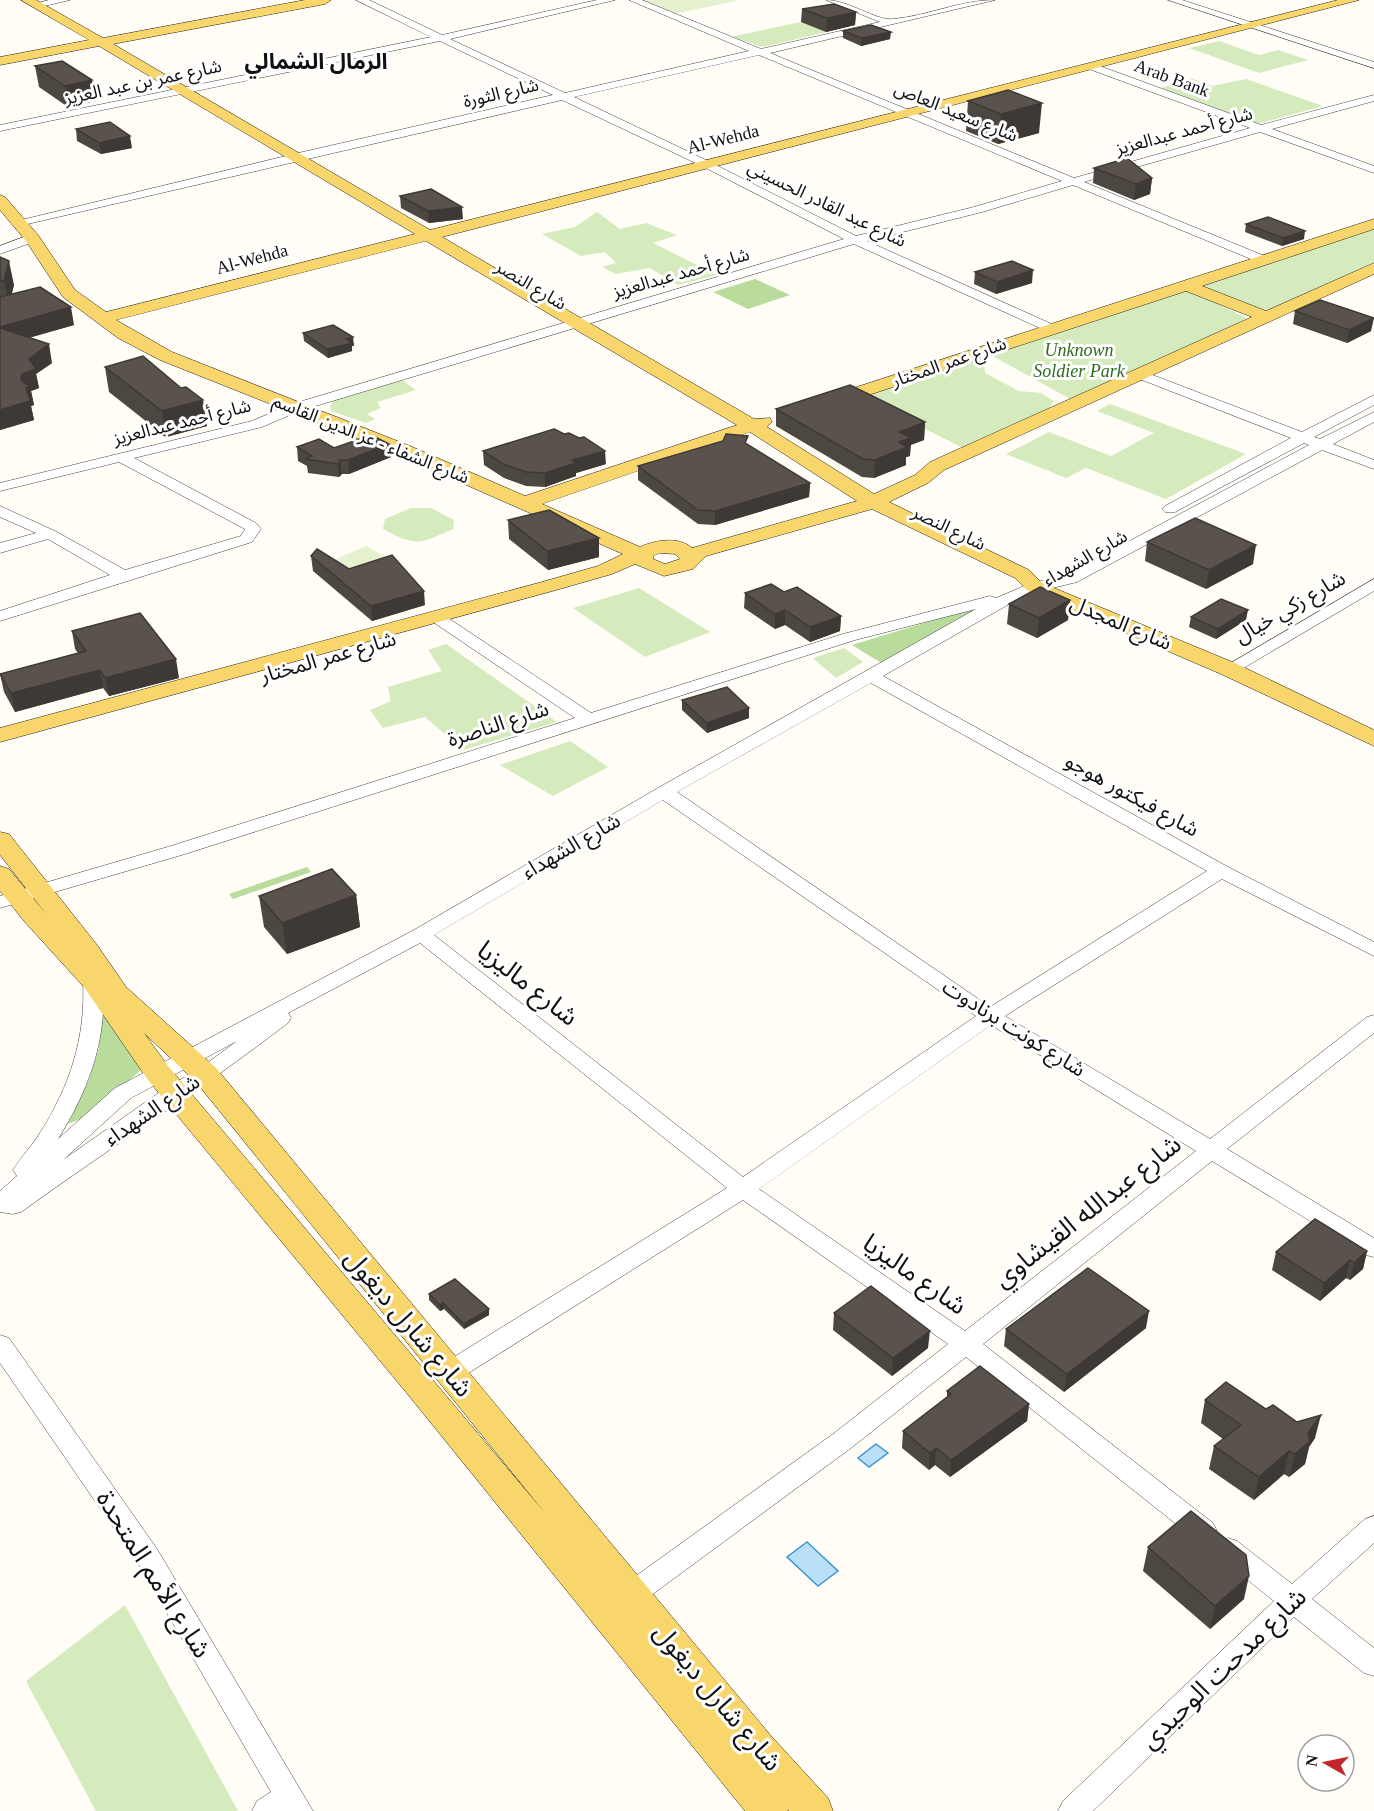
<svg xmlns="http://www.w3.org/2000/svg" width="1374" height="1811" font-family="'Times New Roman','Noto Sans Arabic',serif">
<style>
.green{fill:#d5ebbd}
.forest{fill:#b9dc9c}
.pitch{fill:#e6f2cf}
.water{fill:#b9e0f7;stroke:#3f96cf;stroke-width:1.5}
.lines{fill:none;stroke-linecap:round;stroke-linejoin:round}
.minor-casing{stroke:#444;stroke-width:1}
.major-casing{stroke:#222;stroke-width:1}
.minor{fill:#fff;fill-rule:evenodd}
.major{fill:#f9d66b;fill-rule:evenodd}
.wall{fill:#4d4742}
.shaded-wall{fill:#3f3936}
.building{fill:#5a524d;stroke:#3f3936;stroke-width:1.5}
.labels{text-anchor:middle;stroke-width:6;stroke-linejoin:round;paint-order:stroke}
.far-street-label{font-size:18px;fill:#111;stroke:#fff}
.far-park-label{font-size:18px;font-style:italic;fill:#2f6b1f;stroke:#fff}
.street-label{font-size:21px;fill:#111;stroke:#fff}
.far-district-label{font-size:22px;font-weight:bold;fill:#111;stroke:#fff}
.near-street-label{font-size:26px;fill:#111;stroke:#fff}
</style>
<rect width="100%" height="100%" fill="#fffdf5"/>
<!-- green -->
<g class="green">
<path d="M805 21 831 31 763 47 731 37Z"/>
<path d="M1219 41 1259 55 1278 50 1308 60 1259 73 1189 48Z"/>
<path d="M1191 78 1212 86 1246 79 1323 106 1257 124 1161 88Z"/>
<path d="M597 212 620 229 646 223 677 235 653 243 717 275 678 285 650 268 616 274 602 267 616 263 605 252 581 256 542 234 575 227Z"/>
<path d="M1374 227V262L1265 313 1194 286Z"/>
<path d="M1187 289 1247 318 1166 360 1074 401 989 354Z"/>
<path d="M974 358 984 363 985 373 1019 391 1041 393 1054 401 1049 408 963 448 858 395Z"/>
<path d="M401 379 416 390 377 402 381 408 367 414 375 419 366 423 331 411 330 405 335 399Z"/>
<path d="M1110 404 1246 454 1166 499 1086 468 1066 478 1006 454 1049 432 1111 456 1154 433 1097 411Z"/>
<path d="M411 508H431L454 520 453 529C420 544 416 547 383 529L385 519Z"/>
<path d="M639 588 710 632 645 657 573 608Z"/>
<path d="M446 644 557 722 463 750 425 717 383 728 370 710 391 701 388 687 442 671 428 650Z"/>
<path d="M844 648 863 662 836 678 813 658Z"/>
<path d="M570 741 608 767 553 796 500 765Z"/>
<path d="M125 1605 238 1811H96L26 1681Z"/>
</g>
<!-- forest -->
<g class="forest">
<path d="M755 279 790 295 748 309 713 292Z"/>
<path d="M976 607 980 608 883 664 852 645Z"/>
<path d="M307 867 311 872 233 899 229 894Z"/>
<path d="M100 1012 111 1014 147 1065 86 1117 68 1124 89 1080 99 1048Z"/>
</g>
<!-- pitch -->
<g class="pitch">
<path d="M639 0H740L674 14Z"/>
<path d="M366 546 387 558 334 581 313 569Z"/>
</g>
<!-- water -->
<g class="water">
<path d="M876 1444 888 1453 869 1467 858 1458Z"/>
<path d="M807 1542 838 1571 818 1586 787 1557Z"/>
</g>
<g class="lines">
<!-- minor casing -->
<g class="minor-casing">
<g id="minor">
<path d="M49 0H70L36 8 31 5Z"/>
<path d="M356 0H369L442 35 597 0H615L450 39 565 93 749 51 629 0H642L761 49 880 22 826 0C849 0 876 21 893 19 928 16 960 0 995 0L770 53 1074 178 1250 128 1089 69V65H1097L1261 125 1374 95V101L1272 129 1374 166V173L1260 132 1084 182 1267 257V263L1263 264 1073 185 982 212 867 241 1056 326V332L1051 333 854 244 299 411 262 427 134 458 256 523 261 529 252 542 0 621V611L110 575 48 539 0 553V543L36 533 0 517V506L55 531 125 570 241 536 245 529 119 462 0 491V483L252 421 289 405 844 239 702 166 562 100 19 226 13 222 294 154 553 95 440 41 0 131V125L431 37ZM759 55 1062 181 974 207 856 236 710 162 574 97Z"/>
<path d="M1168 0H1182L1374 62V68Z"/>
<path d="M32 234 38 238 36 241 0 254V246Z"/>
<path d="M1142 371 1302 432 1374 395V405L1314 437 1320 439 1374 412V422L1333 444 1374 460V469L1322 450 1077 582 1040 591 1018 599 883 676 1228 867 1374 942V956L1222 879 1005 1016 1210 1139 1367 1017 1374 1015V1033L1227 1149 1374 1238V1257L1366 1255 1212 1161 983 1344 1213 1523 1217 1531 1213 1539 1204 1542 1195 1539 966 1357 851 1448 642 1602 632 1605 622 1602 618 1594 622 1586 833 1434 948 1344 743 1200 459 1379 450 1381 441 1379 438 1372 441 1365 727 1188 420 943 288 1013 291 1018 288 1023C202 1089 110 1148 21 1212L13 1214 0 1212V1191L17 1176 13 1170C21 1157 32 1146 40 1133 70 1086 86 1037 83 981L86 976H100L103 981C107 1041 89 1089 58 1139L115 1088 414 930 658 788 976 609 855 640 185 854 0 908V896L171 846 575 718 430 620 428 617 430 614H442L591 713 843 634 990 596 996 598 1029 584 1066 575 1309 445 1304 443 1175 512H1165L1162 509 1165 506 1291 438 1137 378 1135 375ZM871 683 1207 871 990 1007 677 792ZM663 800 976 1016 743 1177 434 935ZM991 1025 1196 1151 965 1331 759 1189ZM237 1041 198 1070 167 1087 63 1160 131 1098Z"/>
<path d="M1374 579V591L1235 673 1229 674 1221 669Z"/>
<path d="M0 1335 9 1338 157 1549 313 1811H252L257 1801 271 1792 139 1565 0 1363Z"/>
<path d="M1374 1516V1543L1312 1599 1374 1648V1676L1364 1673 1294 1617 1093 1811H1058L1063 1801 1274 1601 1219 1557 1215 1549 1219 1541 1228 1538 1237 1541 1292 1584 1365 1519Z"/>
</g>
</g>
<!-- major casing -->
<g class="major-casing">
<g id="major">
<path d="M21 0H36L103 38 305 0H331L325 4 113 44 430 230 1338 0H1359L442 237 754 419 770 418 772 422 767 427 874 494 915 475 930 462 1252 317 1186 291 835 406H823L820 402 823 398 1374 219V229L1202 286 1266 311 1374 263V274L944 470 928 483 889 502 1029 570 1042 583 1237 664 1374 730V746L1221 674 1028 591 1015 578 872 509 706 556 693 569 664 576 635 564 612 574 556 590 0 742V728L542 582 598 566 623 554 396 454 160 360 118 338 63 297 26 241 0 210V195L5 197 38 235 75 290 106 312 415 234 99 46 0 65V57L89 40ZM426 241 737 425 525 496 410 446 172 352 116 320ZM750 432 857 501 692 548C679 536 655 540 640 547L542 504ZM660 553 675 554 680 559 665 564 653 559V556Z"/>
<path d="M0 832 9 834 97 945 126 987 216 1068 771 1736 828 1798 833 1811H789L787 1809 788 1811H745L410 1397 148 1080 84 987 24 921 0 891V866L9 869 47 915 0 855ZM144 1033 196 1082 545 1513 168 1066Z"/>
</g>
</g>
<!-- minor -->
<use href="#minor" class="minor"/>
<!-- major -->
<use href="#major" class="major"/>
</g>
<!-- wall -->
<g class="wall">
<path d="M802 9 856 12 855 25 826 32 801 22Z"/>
<path d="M843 31 890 39 861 46 843 38Z"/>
<path d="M35 66 92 80 95 101 68 107 39 87Z"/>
<path d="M1008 90 1039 133 998 144 966 131 968 101Z"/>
<path d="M76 129 132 148 101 154 77 141Z"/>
<path d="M1094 168 1152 178 1150 194 1134 200 1093 183Z"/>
<path d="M400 196 463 219 429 223 401 208Z"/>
<path d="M1246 224 1304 239 1282 246 1245 232Z"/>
<path d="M0 257 14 285 11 294 74 325 29 338 52 363 36 374 39 388 31 391 34 405 31 406 34 420 0 430Z"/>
<path d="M975 272 1032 283 996 294 974 284Z"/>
<path d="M1295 311 1371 331 1347 343 1293 324Z"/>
<path d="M303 333 354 346H352V351L328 358 304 341Z"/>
<path d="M105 367 207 426 166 437 109 392Z"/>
<path d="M776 409 925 422 924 440 910 445V456L906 457V465L874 478 862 477 776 426Z"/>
<path d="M297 447 334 448 391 457 349 474H342L339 477 308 473 307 466 298 461Z"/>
<path d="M483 451 606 464 576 473V476L545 487 526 486 504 478 484 465Z"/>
<path d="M638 466 810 483 809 497 715 525 698 524 638 480Z"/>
<path d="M508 520 599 557 548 570 509 539Z"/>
<path d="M1147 542 1253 564 1206 589 1145 561Z"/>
<path d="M311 556 349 569 425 605 372 621 313 571Z"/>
<path d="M784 592 841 616 840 631 810 642 785 625 775 629 744 608 745 593Z"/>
<path d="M1070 600 1068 620 1037 638 1007 624 1009 604Z"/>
<path d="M1191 617 1246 620 1216 639 1189 627Z"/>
<path d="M72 631 179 678 109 696 103 688 15 712 4 692 0 674 78 653 75 649Z"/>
<path d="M682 700 749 718 707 733 682 710Z"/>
<path d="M356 895 360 927 287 954 264 927 259 896Z"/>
<path d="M1367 1251 1363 1269 1350 1280 1346 1278 1320 1301 1272 1270 1276 1252Z"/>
<path d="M429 1294 489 1315 464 1329 444 1309 440 1311 429 1300Z"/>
<path d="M834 1313 928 1348 892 1376 833 1330Z"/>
<path d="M1146 1328 1064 1392 1004 1346 1006 1329Z"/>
<path d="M947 1391 1029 1404 1027 1421 950 1477 935 1465 929 1470 902 1448 903 1431 947 1398Z"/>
<path d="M1205 1400 1266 1409 1315 1438 1309 1447 1305 1464 1289 1477 1284 1474 1254 1500 1209 1469 1214 1446 1223 1439 1201 1423Z"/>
<path d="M1148 1547 1244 1599 1210 1629 1143 1571Z"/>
</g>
<!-- shaded-wall -->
<g class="shaded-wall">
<path d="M856 12 855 25 826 32 827 18Z"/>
<path d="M891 32 890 39 861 46 862 38Z"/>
<path d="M92 80 95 101 68 107 65 86Z"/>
<path d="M1042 103 1039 133 998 144 1001 114Z"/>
<path d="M130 136 132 148 101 154 99 143Z"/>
<path d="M1152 178 1150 194 1134 200 1136 184Z"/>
<path d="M462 207 463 219 429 223 428 211Z"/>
<path d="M1305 231 1304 239 1282 246 1283 238Z"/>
<path d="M9 261 14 285 9 306 4 281Z"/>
<path d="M1033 270 1032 283 996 294 997 282Z"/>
<path d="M71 307 74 325 2 345 0 327Z"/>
<path d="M1374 318 1371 331 1347 343 1349 330Z"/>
<path d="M353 337 354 346H352V351L328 358 327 349 346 339Z"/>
<path d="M49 344 52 363 36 374 39 388 31 391 34 405 31 406 34 420 0 430V410L21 380 22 374 29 359Z"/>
<path d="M203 400 207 426 166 437 162 411Z"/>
<path d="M925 422 924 440 911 445 910 456 906 457V465L874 478 875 460 899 432Z"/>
<path d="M389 444 391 457 349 474 348 460Z"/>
<path d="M605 451 606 464 576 473V476L545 487V473L572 460Z"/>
<path d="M340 460 342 474 339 477 338 464Z"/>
<path d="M810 483 809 497 715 525V511Z"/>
<path d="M599 538V557L548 570 547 551Z"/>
<path d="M1256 545 1253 564 1206 589 1209 570Z"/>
<path d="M424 591 425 605 372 621 371 606Z"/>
<path d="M1070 600 1068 620 1037 638 1039 618Z"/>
<path d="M785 610V625L775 629V614Z"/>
<path d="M1248 610 1246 620 1216 639 1218 629Z"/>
<path d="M841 616 840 631 810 642V627Z"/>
<path d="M176 659 179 678 109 696 105 678Z"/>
<path d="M100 670 103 688 15 712 11 693Z"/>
<path d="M749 708V718L707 733V723Z"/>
<path d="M356 895 360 927 287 954 282 923Z"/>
<path d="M1367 1251 1363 1269 1350 1280 1354 1263Z"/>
<path d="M1350 1260 1346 1278 1320 1301 1324 1283Z"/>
<path d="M443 1303 444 1309 440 1311V1305Z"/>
<path d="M489 1309V1315L464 1329V1324Z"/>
<path d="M1149 1311 1146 1328 1064 1392 1067 1374Z"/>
<path d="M930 1331 928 1348 892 1376 893 1358Z"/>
<path d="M1029 1404 1027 1421 950 1477 951 1460Z"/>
<path d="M1321 1415 1315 1438 1309 1447 1305 1464 1289 1477 1295 1454 1308 1433Z"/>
<path d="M936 1448 935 1465 929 1470 930 1453Z"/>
<path d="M1289 1451 1284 1474 1254 1500 1259 1477Z"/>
<path d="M1249 1576 1244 1599 1210 1629 1215 1606Z"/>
</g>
<!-- building -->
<g class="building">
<path d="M834 4 856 12 827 18 802 9Z"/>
<path d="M871 25 891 32 862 38 843 31Z"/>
<path d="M62 61 92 80 65 86 35 66Z"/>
<path d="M1008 90 1042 103 1001 114 968 101Z"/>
<path d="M110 122 130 136 99 143 76 129Z"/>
<path d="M1127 158 1152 178 1136 184 1094 168Z"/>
<path d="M431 189 462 207 428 211 400 196Z"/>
<path d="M1268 217 1305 231 1283 238 1246 224Z"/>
<path d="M0 257 9 261 4 281 0 280Z"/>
<path d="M1012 261 1033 270 997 282 975 272Z"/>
<path d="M40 287 71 307 0 327V297Z"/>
<path d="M1320 300 1374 318 1349 330 1295 311Z"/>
<path d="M333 325 353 337 346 339 352 343 327 349 303 333Z"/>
<path d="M0 328 49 344 29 359 36 369 22 374 21 380 30 387 26 388 30 401 0 410Z"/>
<path d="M143 356 181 388 186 387 203 400 162 411 105 367Z"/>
<path d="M850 385 925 422 899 432 911 438 899 442 907 447 875 460 863 459 776 409Z"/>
<path d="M554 429 564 434 569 433 579 438 584 437 605 451 572 460 576 463 545 473 526 472 503 464 483 451Z"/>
<path d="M726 434 748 436 745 443 810 483 715 511 698 510 638 466 723 441Z"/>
<path d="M371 435 389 444 348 460H340L338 464 306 459 312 456 297 447 319 439 334 448Z"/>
<path d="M549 510 599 538 547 551 508 520Z"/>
<path d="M1195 518 1256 545 1209 570 1147 542Z"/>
<path d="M317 549 349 569 392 555 424 591 371 606 311 556Z"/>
<path d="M771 584 784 592 797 587 841 616 810 627 785 610 775 614 745 593Z"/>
<path d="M1040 587 1070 600 1039 618 1009 604Z"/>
<path d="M1221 599 1248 610 1218 629 1191 617Z"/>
<path d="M140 613 176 659 105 678 100 670 11 693 0 674 86 651 72 631Z"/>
<path d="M727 687 749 708 707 723 682 700Z"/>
<path d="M332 869 356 895 282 923 259 896Z"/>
<path d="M1315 1219 1367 1251 1354 1263 1350 1260 1324 1283 1276 1252Z"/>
<path d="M1088 1268 1149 1311 1067 1374 1006 1329Z"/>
<path d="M455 1279 489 1309 464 1324 443 1303 440 1305 429 1294Z"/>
<path d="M871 1286 930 1331 893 1358 834 1313Z"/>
<path d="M980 1366 1029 1404 951 1460 936 1448 930 1453 903 1431 951 1394 947 1391Z"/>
<path d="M1226 1382 1266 1409 1273 1405 1297 1422 1321 1415 1308 1433 1310 1441 1295 1454 1289 1451 1259 1477 1214 1446 1241 1425 1205 1400Z"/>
<path d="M1191 1511 1246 1555 1249 1576 1215 1606 1148 1547Z"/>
</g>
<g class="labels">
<!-- far-street labels -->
<g class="far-street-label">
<text transform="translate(1172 78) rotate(20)" y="6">Arab Bank</text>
<text transform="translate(143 82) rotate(-12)" y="6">شارع عمر بن عبد العزيز</text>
<text transform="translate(501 93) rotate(-13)" y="6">شارع الثورة</text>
<text transform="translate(956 112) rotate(22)" y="6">شارع سعيد العاص</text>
<text transform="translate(1184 131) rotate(-15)" y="6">شارع أحمد عبدالعزيز</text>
<text transform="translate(723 139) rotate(-14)" y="6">Al-Wehda</text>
<text transform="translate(827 204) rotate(26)" y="6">شارع عبد القادر الحسيني</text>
<text transform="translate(252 259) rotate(-15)" y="6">Al-Wehda</text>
<text transform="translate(681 273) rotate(-16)" y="6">شارع أحمد عبدالعزيز</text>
<text transform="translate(531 285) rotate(31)" y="6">شارع النصر</text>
<text transform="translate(949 362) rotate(-19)" y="6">شارع عمر المختار</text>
<text transform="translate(182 422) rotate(-14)" y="6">شارع أحمد عبدالعزيز</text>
<text transform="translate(371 439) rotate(22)" y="6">شارع الشفاء - عز الدين القاسم</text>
<text transform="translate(949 528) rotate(26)" y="6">شارع النصر</text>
<text transform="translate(1085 558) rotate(-30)" y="6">شارع الشهداء</text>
</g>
<!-- far-park labels -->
<g class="far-park-label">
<text x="1079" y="356">Unknown<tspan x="1079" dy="21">Soldier Park</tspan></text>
</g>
<!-- street labels -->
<g class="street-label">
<text transform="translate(1290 607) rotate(-30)" y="7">شارع زكي خيال</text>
<text transform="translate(1121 623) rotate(23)" y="7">شارع المجدل</text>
<text transform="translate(328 657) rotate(-16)" y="7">شارع عمر المختار</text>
<text transform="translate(498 724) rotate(-18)" y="7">شارع الناصرة</text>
<text transform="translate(1132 795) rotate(29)" y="7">شارع فيكتور هوجو</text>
<text transform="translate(571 846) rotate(-30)" y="7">شارع الشهداء</text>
<text transform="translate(1014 1028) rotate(32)" y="7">شارع كونت برنادوت</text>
<text transform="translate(152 1110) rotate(-34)" y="7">شارع الشهداء</text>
</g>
<!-- far-district labels -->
<g class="far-district-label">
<text x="316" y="69">الرمال الشمالي</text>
</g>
<!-- near-street labels -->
<g class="near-street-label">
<text transform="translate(528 983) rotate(38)" y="9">شارع ماليزيا</text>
<text transform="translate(1087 1211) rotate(-38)" y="9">شارع عبدالله القيشاوي</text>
<text transform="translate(915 1274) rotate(35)" y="9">شارع ماليزيا</text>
<text transform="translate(409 1323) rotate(50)" y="9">شارع شارل ديغول</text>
<text transform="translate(154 1574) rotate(58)" y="9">شارع الأمم المتحدة</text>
<text transform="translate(1223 1668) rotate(-44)" y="9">شارع مدحت الوحيدي</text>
<text transform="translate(718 1697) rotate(50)" y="9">شارع شارل ديغول</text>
</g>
</g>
<!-- north arrow -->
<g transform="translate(1326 1763) rotate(279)"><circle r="28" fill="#ffffff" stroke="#a0a0a0" stroke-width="1.5"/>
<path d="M0-4.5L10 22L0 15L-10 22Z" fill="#c4262e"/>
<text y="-9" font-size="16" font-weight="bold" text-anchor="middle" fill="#111111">N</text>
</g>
</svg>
